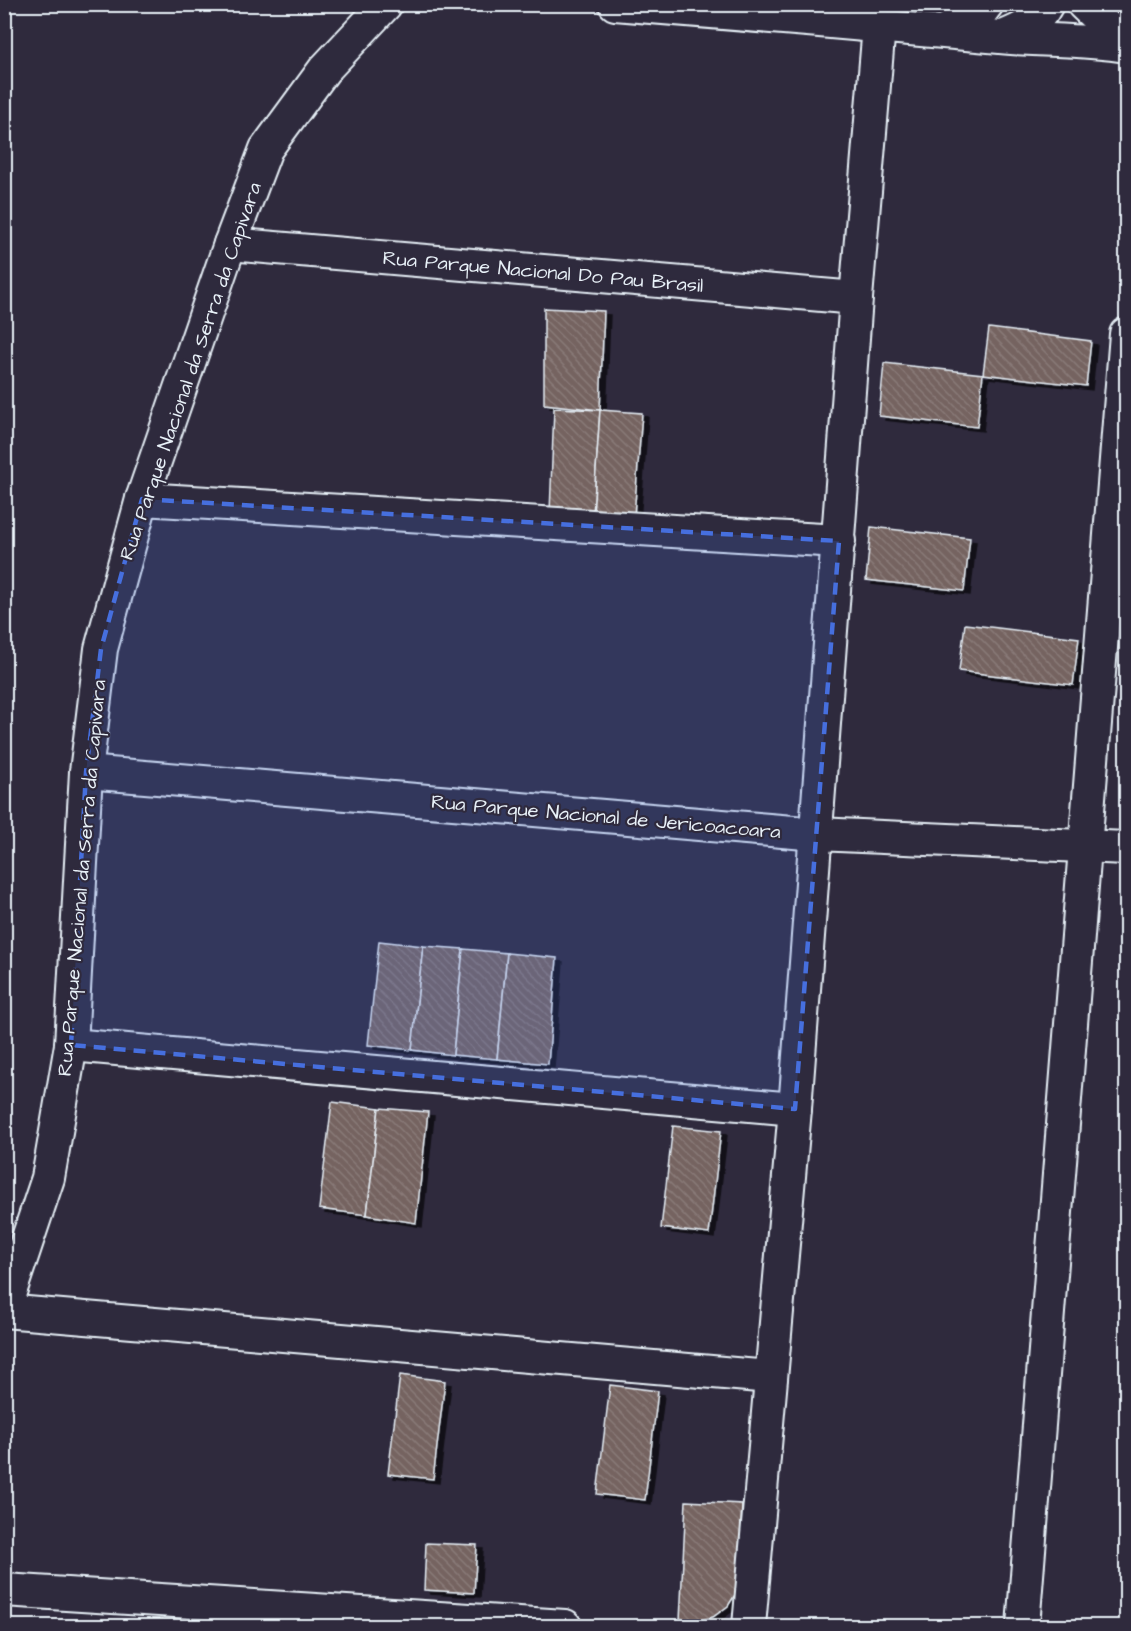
<svg xmlns="http://www.w3.org/2000/svg" width="1131" height="1631" font-family="'Architects Daughter',sans-serif">
<style>
.building{fill:url(#building-back-hatch);stroke:#e8f1f8;stroke-width:1.5;filter:url(#shadow)}
.lines{fill:none;stroke-linecap:round;stroke-linejoin:round}
.street-casing{stroke:#e8f1f8;stroke-width:36}
.street{stroke:#2f2a3d;stroke-width:32}
.marked{fill:#466fde;fill-opacity:0.2;stroke:#466fde;stroke-width:4.5;stroke-dasharray:12 8;stroke-linejoin:round}
.labels{text-anchor:middle;stroke-width:4.5;stroke-linejoin:round;paint-order:stroke}
.street-label{font-size:20px;fill:#e8f1f8;stroke:#2f2a3d}
</style>
<defs>
<pattern id="building-back-hatch" width="6" height="6" patternUnits="userSpaceOnUse" patternTransform="scale(1.5)"><rect width="6" height="6" fill="#756361"/><path d="M-1 5l2 2M0 0l6 6M5-1l2 2" fill="none" stroke="#897a78"/></pattern>
<filter id="shadow"><feDropShadow dx="6" dy="4" stdDeviation="0" flood-color="#0009"/></filter>
</defs>
<rect width="100%" height="100%" fill="#2f2a3d"/>
<filter id="ink" filterUnits="userSpaceOnUse"><feTurbulence type="fractalNoise" baseFrequency=".0167" numOctaves="2"/><feDisplacementMap in="SourceGraphic" scale="12" xChannelSelector="R" yChannelSelector="G"/><feConvolveMatrix kernelMatrix="1 2 1 2 8 2 1 2 1" color-interpolation-filters="sRGB"/></filter>
<g filter="url(#ink)">
<!-- building -->
<g class="building">
<path d="M544 308 604 311 600 410 544 404Z"/>
<path d="M989 328 1091 341 1086 386 983 374Z"/>
<path d="M884 363 983 374 977 427 879 416Z"/>
<path d="M554 408 600 410 593 516 550 513Z"/>
<path d="M600 410 642 413 634 516H593Z"/>
<path d="M871 527 970 538 964 591 866 580Z"/>
<path d="M965 624 1079 638 1073 685 959 671Z"/>
<path d="M379 941 423 946 412 1050 368 1045Z"/>
<path d="M423 946 463 949 453 1055 412 1050Z"/>
<path d="M463 949 507 953 497 1059 453 1055Z"/>
<path d="M507 953 557 958 548 1064 497 1059Z"/>
<path d="M332 1102 379 1108 367 1215 319 1209Z"/>
<path d="M379 1108 428 1112 416 1223 367 1215Z"/>
<path d="M673 1126 721 1131 709 1234 661 1228Z"/>
<path d="M400 1375 445 1381 433 1479 388 1474Z"/>
<path d="M610 1385 658 1391 645 1500 597 1494Z"/>
<path d="M686 1501 742 1504 738 1590 728 1606 713 1617 698 1621 680 1620Z"/>
<path d="M426 1543 477 1545 474 1593 424 1590Z"/>
</g>
<g class="lines">
<!-- street casing -->
<g class="street-casing">
<g id="street">
<path d="M615 4C743 15 872 25 1000 37 1042 41 1084 39 1126 46"/>
<path d="M1083 4 1126 45"/>
<path d="M945 31 981 12 987 4"/>
<path d="M1003 37C1022 29 1037 23 1047 4"/>
<path d="M230 244 856 298"/>
<path d="M142 499 839 541"/>
<path d="M86 772 817 834 1126 848"/>
<path d="M71 1045 795 1109"/>
<path d="M4 1310 48 1178 71 1045 86 772 101 649 142 499 230 244 266 149 324 70 386 4"/>
<path d="M4 1311 771 1377"/>
<path d="M4 1590 565 1626"/>
<path d="M749 1626 795 1109 856 298 879 26"/>
<path d="M1023 1626 1126 334"/>
</g>
</g>
<!-- street -->
<use href="#street" class="street"/>
</g>
</g>
<!-- marked area -->
<path class="marked" d="M142 499 839 541 795 1109 71 1045 86 772 101 649Z"/>
<g class="labels">
<!-- street labels -->
<g class="street-label">
<text transform="translate(543 271) rotate(5)" y="7">Rua Parque Nacional Do Pau Brasil</text>
<text transform="translate(190 371) rotate(-71)" y="7">Rua Parque Nacional da Serra da Capivara</text>
<text transform="translate(606 816) rotate(5)" y="7">Rua Parque Nacional de Jericoacoara</text>
<text transform="translate(81 878) rotate(-85)" y="7">Rua Parque Nacional da Serra da Capivara</text>
</g>
</g>
<!-- margin -->
<rect width="1131" height="1631" fill="none" stroke="#2f2a3d" stroke-width="24"/>
<rect x="12" y="12" width="1107" height="1607" fill="none" stroke="#e8f1f8" stroke-width="2" filter="url(#ink)"/>
</svg>
